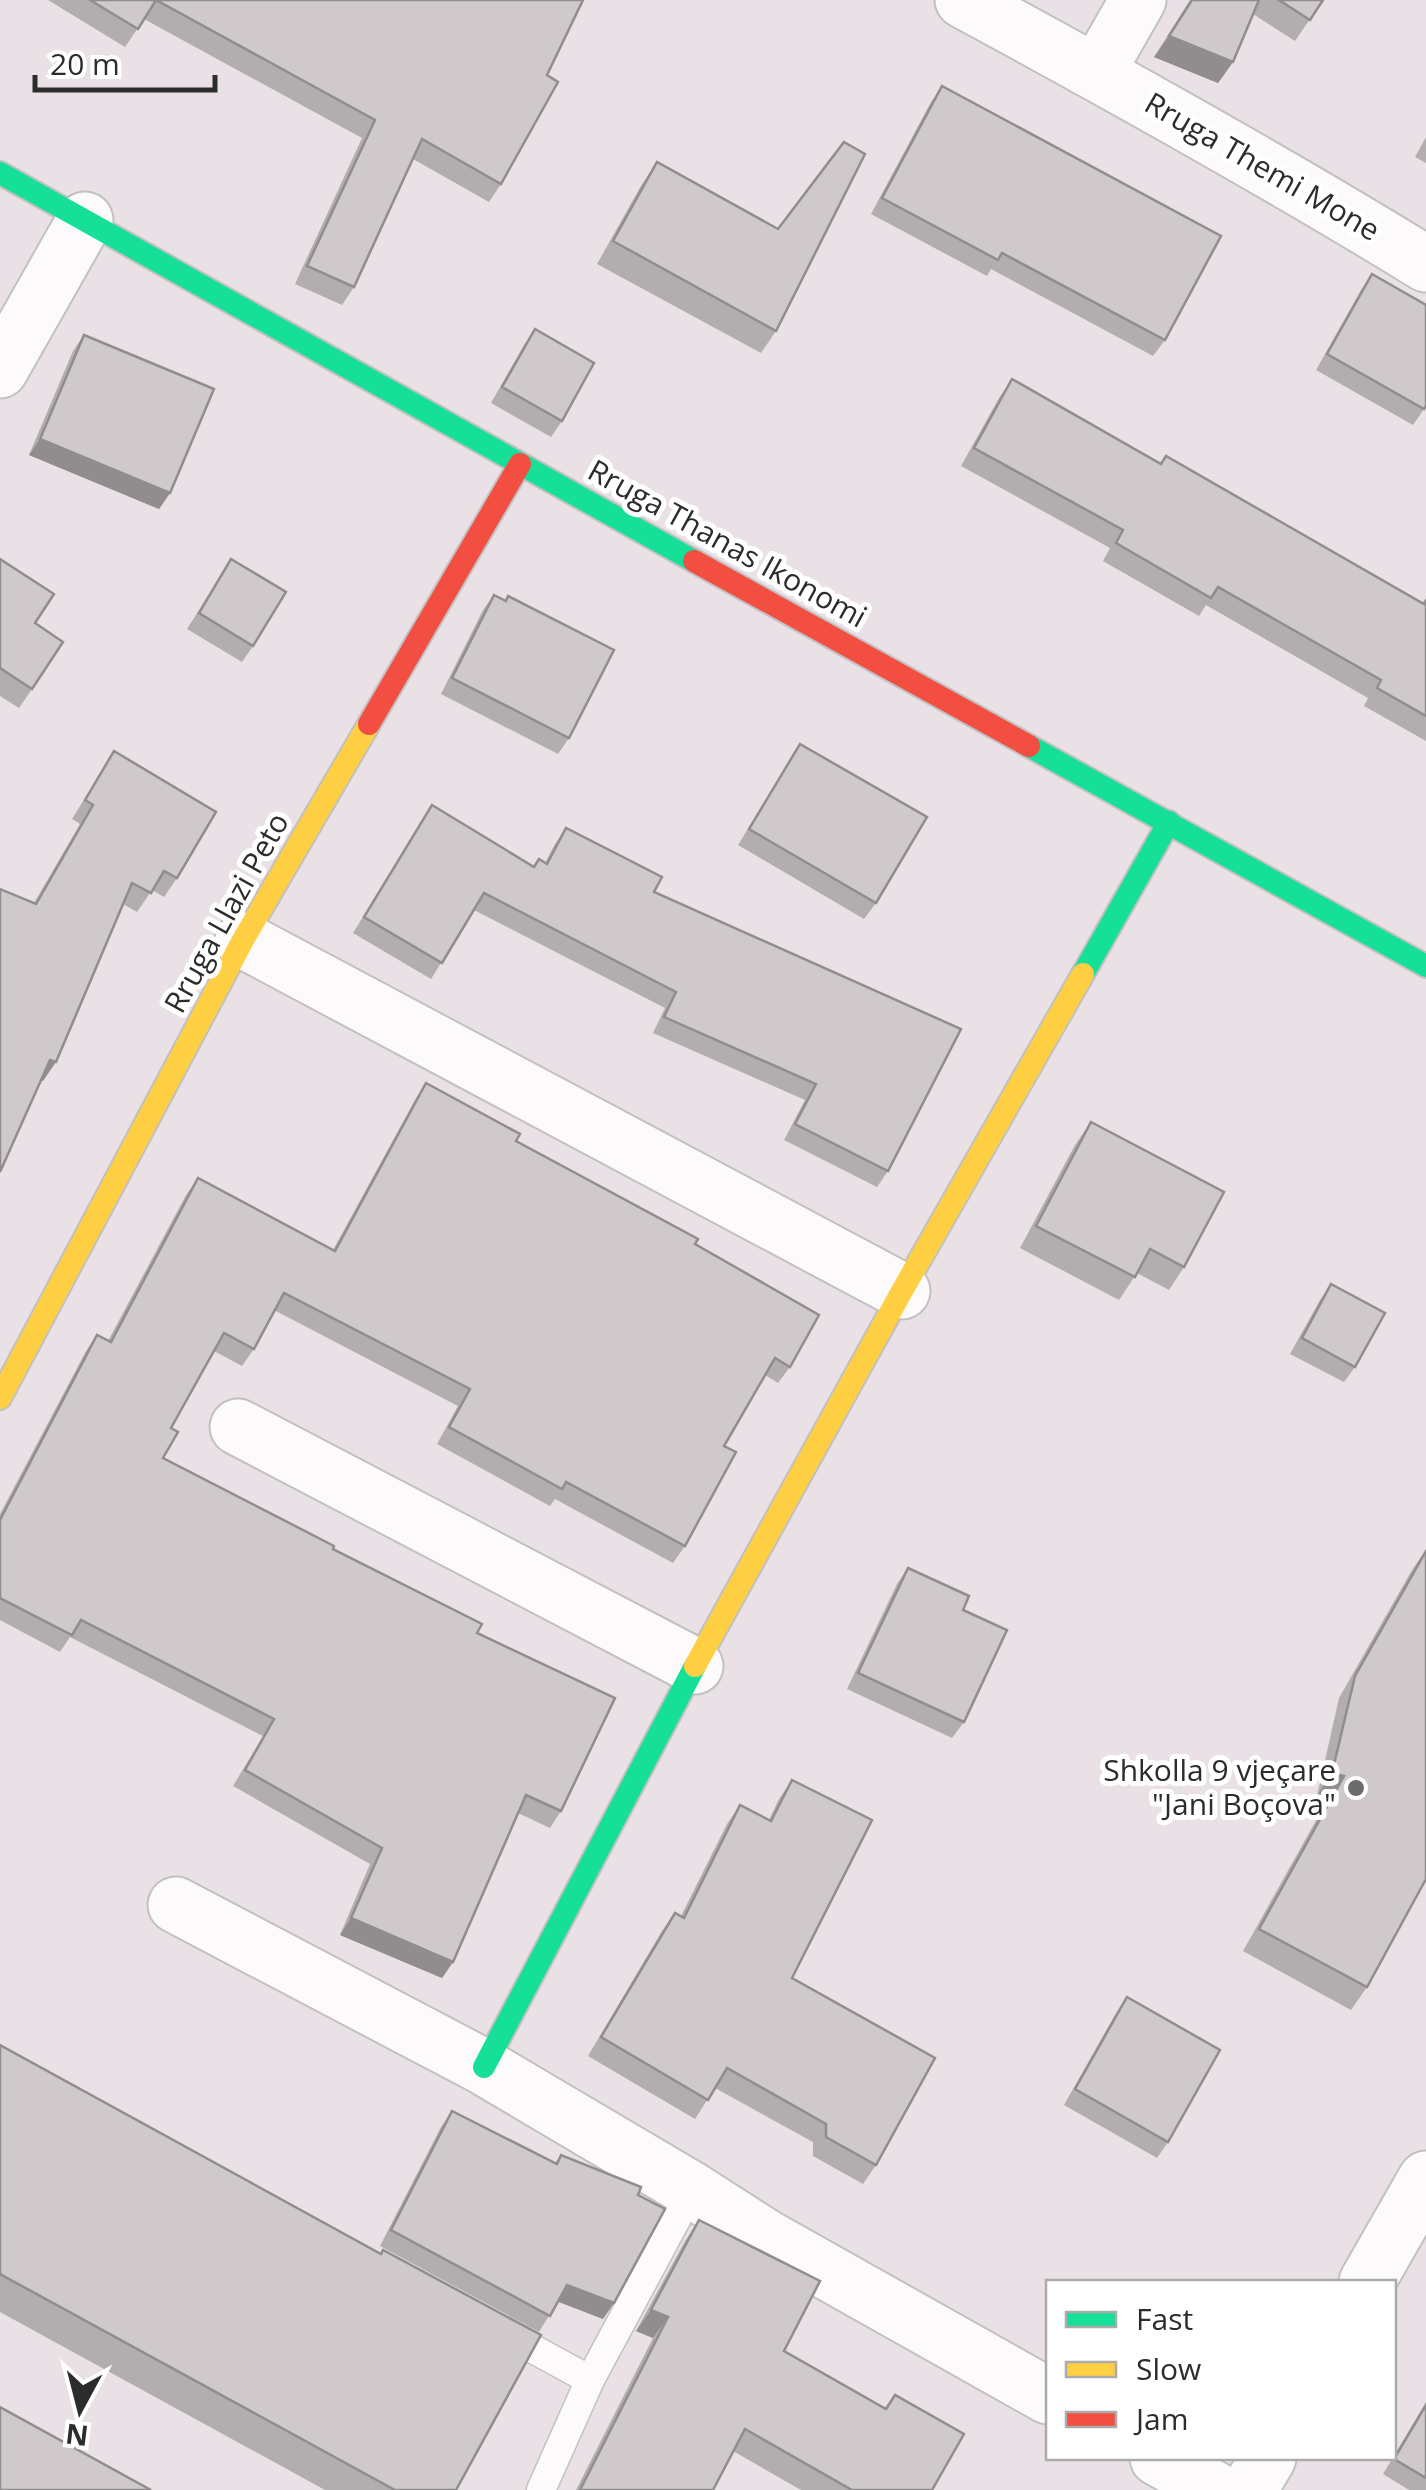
<svg xmlns="http://www.w3.org/2000/svg" width="1426" height="2490" font-family="'Open Sans',sans-serif">
<style>
.lines{fill:none;stroke-linecap:round;stroke-linejoin:round}
.lane-casing{stroke:#c2c1c2;stroke-width:31}
.street-casing{stroke:#c2c1c2;stroke-width:59}
.fast-casing{stroke:#c2c1c2;stroke-width:26}
.slow-casing{stroke:#c2c1c2;stroke-width:26}
.jam-casing{stroke:#c2c1c2;stroke-width:26}
.lane{stroke:#fcfafb;stroke-width:28}
.street{stroke:#fcfafb;stroke-width:55}
.fast{stroke:#16e098;stroke-width:22}
.slow{stroke:#ffcf43;stroke-width:22}
.jam{stroke:#f24e42;stroke-width:22}
.wall{fill:#b2adaf}
.shaded-wall{fill:#918d8f}
.building{fill:#cfc9cc;stroke:#918d8f;stroke-width:2.5}
.poi-dot{fill:#6e6b6d;stroke:#fff;stroke-width:4}
.labels{text-anchor:middle;stroke-width:10;stroke-linejoin:round;paint-order:stroke}
.street-label{font-size:30px;fill:#2c2c2c;stroke:#fff}
.poi-label{font-size:30px;fill:#2c2c2c;stroke:#fff;text-anchor:end}
</style>
<rect width="100%" height="100%" fill="#eae1e6"/>
<g class="lines">
<!-- lane casing -->
<g class="lane-casing">
<g id="lane">
<path d="M504 2333 590 2380 692 2190"/>
<path d="M541 2490 590 2380"/>
</g>
</g>
<!-- street casing -->
<g class="street-casing">
<g id="street">
<path d="M963 0C1120 85 1275 171 1426 264"/>
<path d="M1097 72 1138 0"/>
<path d="M0 370 85 220"/>
<path d="M243 940 902 1291"/>
<path d="M238 1427 695 1666"/>
<path d="M176 1905 484 2067 692 2190 767 2238 1048 2396"/>
<path d="M1367 2282 1426 2179"/>
<path d="M1158 2458 1216 2490"/>
<path d="M1249 2490 1268 2458"/>
</g>
</g>
<!-- fast casing -->
<g class="fast-casing">
<g id="fast">
<path d="M0 173 694 561"/>
<path d="M1029 746 1426 966"/>
<path d="M1083 974 1169 822"/>
<path d="M484 2067 695 1666"/>
</g>
</g>
<!-- slow casing -->
<g class="slow-casing">
<g id="slow">
<path d="M0 1398 243 940 369 724"/>
<path d="M695 1666 902 1291 1083 974"/>
</g>
</g>
<!-- jam casing -->
<g class="jam-casing">
<g id="jam">
<path d="M694 561 1029 746"/>
<path d="M369 724 520 464"/>
</g>
</g>
<!-- lane -->
<use href="#lane" class="lane"/>
<!-- street -->
<use href="#street" class="street"/>
<!-- fast -->
<use href="#fast" class="fast"/>
<!-- slow -->
<use href="#slow" class="slow"/>
<!-- jam -->
<use href="#jam" class="jam"/>
</g>
<!-- wall -->
<g class="wall">
<path d="M48 0H583L547 75 501 184 489 202 413 159 354 287 342 305 295 284 362 138 144 19 125 47Z"/>
<path d="M1190 0H1323L1295 41 1253 14 1233 62 1218 83 1154 57Z"/>
<path d="M942 86 1165 340 1153 356 991 269 987 276 871 214 931 102Z"/>
<path d="M1426 137V163L1415 157Z"/>
<path d="M657 162 776 331 761 353 597 264 642 184Z"/>
<path d="M1372 274 1426 406 1413 425 1316 370 1361 290Z"/>
<path d="M535 329 562 421 551 437 491 403 524 345Z"/>
<path d="M84 335 170 493 159 509 29 455 73 351Z"/>
<path d="M1012 379 1161 463 1422 603 1426 598V741L1364 706 1368 698 1206 605 1199 616 1103 561 1110 548 961 466 999 398Z"/>
<path d="M0 559 35 623 32 689 19 708 0 696Z"/>
<path d="M231 559 253 646 242 662 187 629Z"/>
<path d="M494 595 569 738 558 754 441 694 483 610Z"/>
<path d="M800 744 876 903 864 919 738 845Z"/>
<path d="M114 751 177 878 164 897 152 890 137 912 123 904 43 1081 41 1080 34 903 80 824 72 819Z"/>
<path d="M432 805 533 867 539 859 545 863 555 844 566 828 654 892 888 1171 877 1187 784 1140 805 1100 653 1033 665 1008 474 910 431 979 353 933Z"/>
<path d="M426 1083 516 1141 695 1244 790 1367 778 1383 765 1375 724 1446 685 1546 673 1563 555 1499 550 1506 437 1444 458 1406 274 1310 254 1349 242 1366 214 1351 171 1428 163 1458 333 1549 477 1633 561 1811 550 1828 518 1813 453 1962 442 1978 340 1935 370 1864 233 1786 263 1736 70 1637 60 1652 0 1620V1514L86 1351 97 1335 108 1341 186 1195 198 1178 333 1250 415 1100Z"/>
<path d="M1091 1122 1184 1267 1169 1290 1137 1273 1119 1300 1020 1248 1075 1145Z"/>
<path d="M1331 1284 1355 1367 1344 1382 1290 1354 1320 1300Z"/>
<path d="M1426 1550 1367 1987 1351 2010 1243 1951 1328 1799 1317 1796 1339 1698 1412 1570Z"/>
<path d="M908 1568 963 1610 964 1722 952 1738 847 1689 897 1584Z"/>
<path d="M792 1780V1978L876 2165 863 2184 813 2156V2142L715 2088 695 2119 588 2056 662 1931 675 1913 681 1916 727 1824 740 1805 769 1820 779 1799Z"/>
<path d="M1127 1997 1168 2142 1157 2158 1064 2105 1116 2013Z"/>
<path d="M0 2045 456 2490H325L0 2312Z"/>
<path d="M452 2111 555 2163 561 2155 614 2303 603 2319 558 2301 539 2332 380 2246 441 2127Z"/>
<path d="M699 2220 784 2351 885 2408 895 2395 932 2490H801L733 2451 713 2490H576L653 2338 636 2331 685 2241Z"/>
<path d="M1426 2402V2490H1409L1383 2474Z"/>
</g>
<!-- shaded-wall -->
<g class="shaded-wall">
<path d="M1169 36 1233 62 1218 83 1154 57Z"/>
<path d="M40 439 170 493 159 509 29 455Z"/>
<path d="M50 1060 56 1062 43 1081 37 1079Z"/>
<path d="M1332 1773 1344 1776 1328 1799 1317 1796Z"/>
<path d="M351 1918 453 1962 442 1978 340 1935Z"/>
<path d="M567 2285 614 2303 603 2319 556 2301Z"/>
<path d="M651 2310 668 2317 653 2338 636 2331Z"/>
</g>
<!-- building -->
<g class="building">
<path d="M90 0H583L547 75 558 82 501 184 422 139 354 287 307 266 375 120 156 0 138 29Z"/>
<path d="M1192 0H1259L1233 62 1169 36Z"/>
<path d="M1279 0H1323L1310 20Z"/>
<path d="M942 86 1221 236 1165 340 1002 253 998 260 882 198Z"/>
<path d="M844 142 865 154 776 331 613 241 657 162 778 229Z"/>
<path d="M1372 274 1426 305V406L1424 409 1327 354Z"/>
<path d="M535 329 594 363 562 421 502 387Z"/>
<path d="M84 335 214 389 170 493 40 439Z"/>
<path d="M1012 379 1161 464 1166 456 1424 604 1426 601V716L1377 688 1381 680 1218 587 1211 598 1116 543 1123 530 974 448Z"/>
<path d="M0 559 54 594 35 623 63 642 32 689 0 668Z"/>
<path d="M231 559 286 592 253 646 199 613Z"/>
<path d="M494 595 506 601 508 596 614 650 569 738 452 678Z"/>
<path d="M800 744 927 817 876 903 749 829Z"/>
<path d="M114 751 216 812 177 878 164 871 151 893 132 883 56 1062 50 1060 0 1172V889L36 904 93 805 85 800Z"/>
<path d="M432 805 534 867 539 859 547 864 566 828 662 877 654 892 961 1029 888 1171 795 1124 816 1084 664 1017 676 992 484 893 442 963 364 917Z"/>
<path d="M426 1083 520 1134 516 1141 698 1239 695 1244 819 1315 790 1367 775 1358 724 1446 736 1452 685 1546 566 1482 562 1489 449 1427 470 1389 284 1293 254 1349 224 1333 171 1428 178 1432 163 1458 334 1546 333 1549 482 1624 477 1633 615 1698 561 1811 526 1795 453 1962 351 1918 382 1848 245 1770 274 1719 81 1620 72 1635 0 1598V1520L97 1335 111 1342 198 1178 335 1251Z"/>
<path d="M1091 1122 1224 1192 1184 1267 1150 1249 1135 1277 1036 1226Z"/>
<path d="M1331 1284 1385 1313 1355 1367 1302 1338Z"/>
<path d="M1426 1551V1879L1367 1987 1259 1929 1344 1776 1332 1773 1355 1676Z"/>
<path d="M908 1568 969 1596 963 1610 1007 1630 964 1722 858 1673Z"/>
<path d="M792 1780 872 1820 792 1978 935 2058 876 2165 826 2137V2124L727 2068 708 2100 601 2037 675 1913 684 1918 740 1805 771 1821Z"/>
<path d="M1127 1997 1220 2050 1168 2142 1075 2089Z"/>
<path d="M0 2045 381 2254 383 2250 541 2335 456 2490H395L0 2274Z"/>
<path d="M452 2111 557 2164 561 2155 641 2187 638 2195 665 2209 614 2303 567 2285 550 2316 391 2230Z"/>
<path d="M699 2220 820 2281 784 2351 886 2409 895 2395 964 2434 932 2490H852L745 2429 713 2490H580L668 2317 651 2310Z"/>
<path d="M1426 2405V2478L1394 2459Z"/>
<path d="M0 2407 151 2490H0Z"/>
</g>
<!-- markers -->
<circle class="poi-dot" cx="1356" cy="1788" r="10"/>
<g class="labels">
<!-- street labels -->
<g class="street-label">
<text transform="translate(1262 167) rotate(30)" y="10">Rruga Themi Mone</text>
<text transform="translate(727 544) rotate(29)" y="10">Rruga Thanas Ikonomi</text>
<text transform="translate(227 913) rotate(-61)" y="10">Rruga Llazi Peto</text>
</g>
<!-- poi labels -->
<g class="poi-label">
<text x="1336" y="1781">Shkolla 9 vjeçare<tspan x="1336" dy="34">"Jani Boçova"</tspan></text>
</g>
</g>
<!-- legend -->
<rect x="1046" y="2280" width="350" height="180" fill="#ffffff" stroke="#ababab" stroke-width="2.5"/>
<rect x="1066" y="2312" width="50" height="15" fill="#16e098" stroke="#ababab" stroke-width="2.5"/>
<text x="1136" y="2330" font-size="30" fill="#2c2c2c">Fast</text>
<rect x="1066" y="2362" width="50" height="15" fill="#ffcf43" stroke="#ababab" stroke-width="2.5"/>
<text x="1136" y="2380" font-size="30" fill="#2c2c2c">Slow</text>
<rect x="1066" y="2412" width="50" height="15" fill="#f24e42" stroke="#ababab" stroke-width="2.5"/>
<text x="1136" y="2430" font-size="30" fill="#2c2c2c">Jam</text>
<!-- north arrow -->
<g transform="translate(80 2410) rotate(187)" stroke="#ffffff" stroke-width="8" paint-order="stroke">
<path d="M0-8L18 38L0 25L-18 38Z" fill="#2c2c2c"/>
<text y="-15" font-size="28" font-weight="bold" text-anchor="middle" fill="#2c2c2c">N</text>
</g>
<!-- scale -->
<path d="M35 75v15h180v-15" fill="none" stroke="#2c2c2c" stroke-width="5"/>
<text x="50" y="75" font-size="30" fill="#2c2c2c" stroke="#ffffff" stroke-width="8" paint-order="stroke">20 m</text>
</svg>
